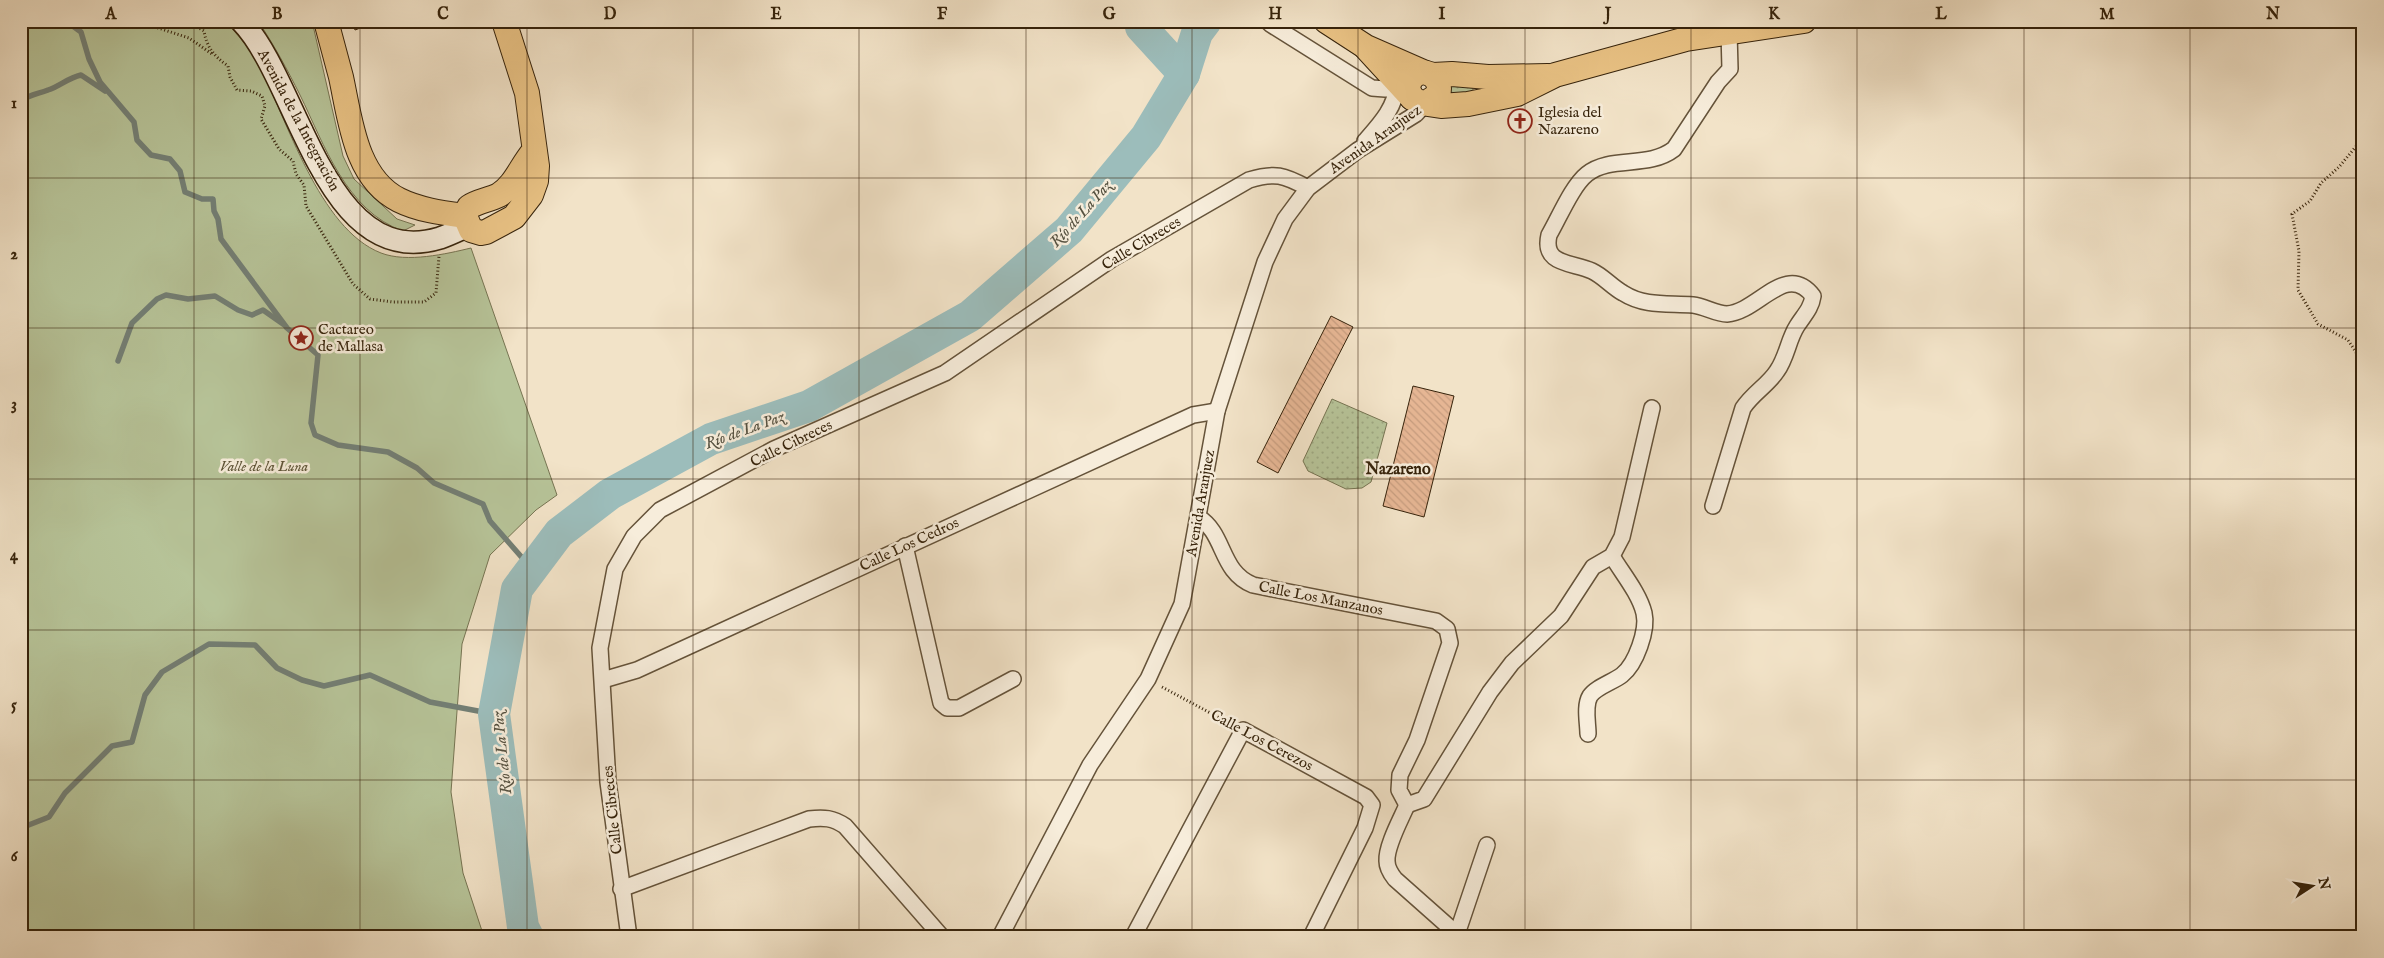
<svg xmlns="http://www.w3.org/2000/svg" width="2384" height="958" font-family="'IM FELL English',serif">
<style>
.grass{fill:url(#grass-dots);stroke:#767452}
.park{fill:#b7c499;stroke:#767452}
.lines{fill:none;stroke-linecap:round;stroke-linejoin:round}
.stream{stroke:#737f75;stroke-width:5.5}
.river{stroke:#9cbdbb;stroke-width:32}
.building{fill:url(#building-back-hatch);stroke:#36230b}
.street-casing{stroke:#65533a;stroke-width:18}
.secondary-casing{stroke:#36230b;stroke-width:24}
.primary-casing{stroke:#36230b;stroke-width:26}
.path{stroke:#36230b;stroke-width:3;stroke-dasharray:1 2.5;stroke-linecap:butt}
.street{stroke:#f7eddb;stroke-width:15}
.secondary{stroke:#f7eddb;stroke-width:21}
.primary{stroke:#e9c284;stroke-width:24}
.grid{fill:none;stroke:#36230b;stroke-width:1;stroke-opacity:0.55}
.labels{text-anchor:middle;stroke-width:5;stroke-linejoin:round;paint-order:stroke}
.poi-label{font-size:15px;fill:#36230b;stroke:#f7eddb;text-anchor:start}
.street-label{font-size:15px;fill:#36230b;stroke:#f7eddb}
.park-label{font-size:15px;font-style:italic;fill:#5d5336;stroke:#f7eddb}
.water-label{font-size:16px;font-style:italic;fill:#555140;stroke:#f7eddb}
.neighbourhood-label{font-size:16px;font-weight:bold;fill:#36230b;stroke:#f7eddb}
.neatline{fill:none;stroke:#36230b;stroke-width:2}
.grid-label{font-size:16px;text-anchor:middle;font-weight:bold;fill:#36230b}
</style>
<defs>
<pattern id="grass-dots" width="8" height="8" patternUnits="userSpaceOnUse" patternTransform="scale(1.25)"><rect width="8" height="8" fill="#b7c499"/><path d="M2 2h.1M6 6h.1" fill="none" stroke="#9ea882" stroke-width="1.8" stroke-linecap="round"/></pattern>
<pattern id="building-back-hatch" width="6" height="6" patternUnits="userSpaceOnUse" patternTransform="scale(1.25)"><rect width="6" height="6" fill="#e6b694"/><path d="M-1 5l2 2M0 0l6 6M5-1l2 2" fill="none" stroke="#c69c7e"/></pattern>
</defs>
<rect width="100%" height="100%" fill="#f2e3c8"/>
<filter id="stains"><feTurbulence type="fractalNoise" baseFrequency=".004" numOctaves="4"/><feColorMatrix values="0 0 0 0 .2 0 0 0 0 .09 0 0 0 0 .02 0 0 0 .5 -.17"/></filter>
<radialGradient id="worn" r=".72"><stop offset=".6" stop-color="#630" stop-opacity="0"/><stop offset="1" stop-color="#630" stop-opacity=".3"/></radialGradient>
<!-- grass -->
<g class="grass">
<path d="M1448 84 1473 88V92L1448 96Z"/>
<path d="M1332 399 1387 423 1371 482 1362 488 1346 489 1308 471 1303 461Z"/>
</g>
<!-- park -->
<g class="park">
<path d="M21 21H225C237 34 250 48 258 63 287 119 319 229 381 253 407 263 446 254 471 248L557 495 536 510 490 555 462 644 451 792 463 873 484 937H21Z"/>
<path d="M258 21H312L343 156 354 179 397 219 415 225 403 231C346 211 324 144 300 95 287 69 274 45 258 21Z"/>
</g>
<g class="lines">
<!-- stream -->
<g class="stream">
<path d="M66 21 81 32 89 59 100 82 134 122 137 140 151 155 170 159 180 171 185 192 202 199H213L214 211 218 219 221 239 287 328 318 355 311 423 315 435 338 445 388 452 417 468 434 483 483 504 490 521 532 569"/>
<path d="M21 101C30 94 38 94 48 90 60 86 68 78 81 75L105 91"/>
<path d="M118 361 132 323 157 299 166 295 188 299 215 296 238 310 252 315 263 310 283 324"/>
<path d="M21 828 49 817 65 793 112 746 132 742 145 695 162 672 209 644 255 645 277 668 302 680 324 686 370 675 430 702 494 714"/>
<path d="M499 937 523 927"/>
</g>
<!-- river -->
<g class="river">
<path d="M1141 27 1184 74"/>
<path d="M528 937 523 927 494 714 517 589 559 533 610 494 711 439 809 406 970 316 1069 230 1146 137 1184 74 1197 33 1206 21"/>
</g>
</g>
<!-- building -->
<g class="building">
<path d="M352 21H379L355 30Z"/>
<path d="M1331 316 1353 327 1278 473 1257 462Z"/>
<path d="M1413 386 1454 396 1424 517 1383 506Z"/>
</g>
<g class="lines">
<!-- street casing -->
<g class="street-casing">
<g id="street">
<path d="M1270 24 1372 88 1385 89 1397 84C1396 107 1380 124 1365 141"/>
<path d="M1713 506 1743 408C1753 393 1768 385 1777 371 1787 357 1788 340 1797 326 1804 315 1811 309 1813 296 1786 261 1758 312 1727 314 1716 314 1704 306 1693 305 1668 303 1645 307 1623 293 1612 287 1603 276 1592 271 1571 262 1542 265 1549 235 1559 218 1572 186 1587 174 1611 155 1648 169 1674 149L1718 82 1730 69 1729 32"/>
<path d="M1198 517C1226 534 1219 571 1253 585L1436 621 1447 629 1450 643 1417 740 1400 775 1399 790 1407 805 1424 799 1490 692 1512 663 1561 616 1593 567 1612 556 1622 537 1652 408"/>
<path d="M905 546 941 703 947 708H959L1013 679"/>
<path d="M603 680 637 670 1193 415 1217 411"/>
<path d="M1588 734C1588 723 1584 706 1590 696 1596 687 1613 682 1622 675 1636 664 1648 630 1644 613 1639 593 1622 573 1612 556"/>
<path d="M1407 805C1401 819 1386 846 1387 861 1387 868 1391 874 1395 879L1457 934"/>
<path d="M621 889 809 819C824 817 833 818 845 826L942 937"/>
<path d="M629 937 608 782 600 648 615 569 634 536 660 510 774 449 945 373 1112 259 1249 180C1275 172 1284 175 1308 188"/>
<path d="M1000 937 1090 765 1148 679 1182 604 1217 411 1265 262 1285 219 1308 188 1358 150 1416 114 1426 103"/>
<path d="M1133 937 1243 730 1366 797 1372 805 1365 828 1311 937"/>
<path d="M1456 937 1487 845"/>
</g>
</g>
<!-- secondary casing -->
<g class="secondary-casing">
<path id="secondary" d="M241 21C299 80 325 273 440 238 449 235 459 230 468 226"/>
</g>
<!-- primary casing -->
<g class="primary-casing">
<g id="primary">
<path d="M326 21C331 40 336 58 341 77 350 118 355 178 399 200 419 210 443 213 465 216"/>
<path d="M504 21 527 93 537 166 536 181 531 195 514 217 486 232 481 233 471 230 465 216 469 207C478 201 489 200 499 195 515 185 521 166 533 152"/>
<path d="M1326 21 1366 47 1423 72"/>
<path d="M1367 49 1412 98"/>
<path d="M1433 75 1452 74 1488 77 1548 76"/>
<path d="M1426 103 1438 95C1445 70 1410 63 1408 89L1412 98 1421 103 1441 106 1468 104 1517 94 1555 75 1686 39 1804 21"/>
</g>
</g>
<!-- path -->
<g class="path">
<path d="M146 21 149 25 189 38 212 54"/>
<path d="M188 21 204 31C207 48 214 56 228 66L230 77 237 90 251 91 262 96 265 106 261 119 279 149 293 161 296 174 304 185 306 206 353 284 370 299 393 302H424L436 293 439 256"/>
<path d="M202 21 204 30"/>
<path d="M2363 138 2339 167 2321 183 2310 201 2292 214 2299 251 2298 290 2318 324 2348 340 2363 363"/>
<path d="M1162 687 1229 723"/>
</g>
<!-- street -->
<use href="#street" class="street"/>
<!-- secondary -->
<use href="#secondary" class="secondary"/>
<!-- primary -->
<use href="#primary" class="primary"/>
</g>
<!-- grid -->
<path class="grid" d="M194 21V937M360 21V937M527 21V937M693 21V937M859 21V937M1026 21V937M1192 21V937M1358 21V937M1525 21V937M1691 21V937M1857 21V937M2024 21V937M2190 21V937M21 178H2363M21 328H2363M21 479H2363M21 630H2363M21 780H2363"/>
<!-- icons -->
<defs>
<g id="church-ring" transform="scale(1.25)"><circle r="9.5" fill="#f7eddb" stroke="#8f2418" stroke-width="1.5"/><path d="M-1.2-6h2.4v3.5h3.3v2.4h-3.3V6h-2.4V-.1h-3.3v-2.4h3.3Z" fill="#8f2418"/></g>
<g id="sight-ring" transform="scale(1.25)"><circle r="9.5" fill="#f7eddb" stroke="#8f2418" stroke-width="1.5"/><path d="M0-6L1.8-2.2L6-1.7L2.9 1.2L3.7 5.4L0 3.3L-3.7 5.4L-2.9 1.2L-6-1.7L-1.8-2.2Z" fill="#8f2418"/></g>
</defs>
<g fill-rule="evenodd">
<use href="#church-ring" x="1520" y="121"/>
<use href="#sight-ring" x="301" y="338"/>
</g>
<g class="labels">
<!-- poi labels -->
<g class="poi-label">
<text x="1538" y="117">Iglesia del<tspan x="1538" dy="17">Nazareno</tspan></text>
<text x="318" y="334">Cactareo<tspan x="318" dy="17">de Mallasa</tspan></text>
</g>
<!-- street labels -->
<g class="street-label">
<text transform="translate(299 120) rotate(62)" y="5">Avenida de la Integración</text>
<text transform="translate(1375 139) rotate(-35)" y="5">Avenida Aranjuez</text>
<text transform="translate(1141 243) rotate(-31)" y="5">Calle Cibreces</text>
<text transform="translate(791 443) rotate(-26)" y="5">Calle Cibreces</text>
<text transform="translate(1200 503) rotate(-80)" y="5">Avenida Aranjuez</text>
<text transform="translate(909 544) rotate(-25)" y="5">Calle Los Cedros</text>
<text transform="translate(1321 598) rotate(11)" y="5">Calle Los Manzanos</text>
<text transform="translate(1262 740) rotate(28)" y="5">Calle Los Cerezos</text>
<text transform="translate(612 810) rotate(-96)" y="5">Calle Cibreces</text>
</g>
<!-- park labels -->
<g class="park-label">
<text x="264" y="471">Valle de la Luna</text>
</g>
<!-- water labels -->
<g class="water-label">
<text transform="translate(1080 213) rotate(-48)" y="6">Río de La Paz</text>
<text transform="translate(744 429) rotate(-20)" y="6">Río de La Paz</text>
<text transform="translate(501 753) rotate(-96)" y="6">Río de La Paz</text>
</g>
<!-- neighbourhood labels -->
<g class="neighbourhood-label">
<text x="1398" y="474">Nazareno</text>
</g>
</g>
<!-- margin -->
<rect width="2384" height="958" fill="none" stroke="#f2e3c8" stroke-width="55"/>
<!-- north arrow -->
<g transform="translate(2312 886) rotate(78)" stroke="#f7eddb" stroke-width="4" paint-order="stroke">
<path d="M0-4L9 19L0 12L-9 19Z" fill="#36230b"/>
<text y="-8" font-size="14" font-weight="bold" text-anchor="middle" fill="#36230b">N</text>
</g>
<rect x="28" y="28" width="2328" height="902" class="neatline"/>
<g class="grid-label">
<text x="111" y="19">A</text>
<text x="277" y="19">B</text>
<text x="443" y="19">C</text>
<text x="610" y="19">D</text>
<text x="776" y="19">E</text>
<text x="942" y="19">F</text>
<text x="1109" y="19">G</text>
<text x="1275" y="19">H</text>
<text x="1442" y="19">I</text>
<text x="1608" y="19">J</text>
<text x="1774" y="19">K</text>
<text x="1941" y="19">L</text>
<text x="2107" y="19">M</text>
<text x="2273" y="19">N</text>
<text x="14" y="108">1</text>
<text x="14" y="259">2</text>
<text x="14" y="409">3</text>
<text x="14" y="560">4</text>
<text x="14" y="710">5</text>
<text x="14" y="861">6</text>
</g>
<rect width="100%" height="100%" filter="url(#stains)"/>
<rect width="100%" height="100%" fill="url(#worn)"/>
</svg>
